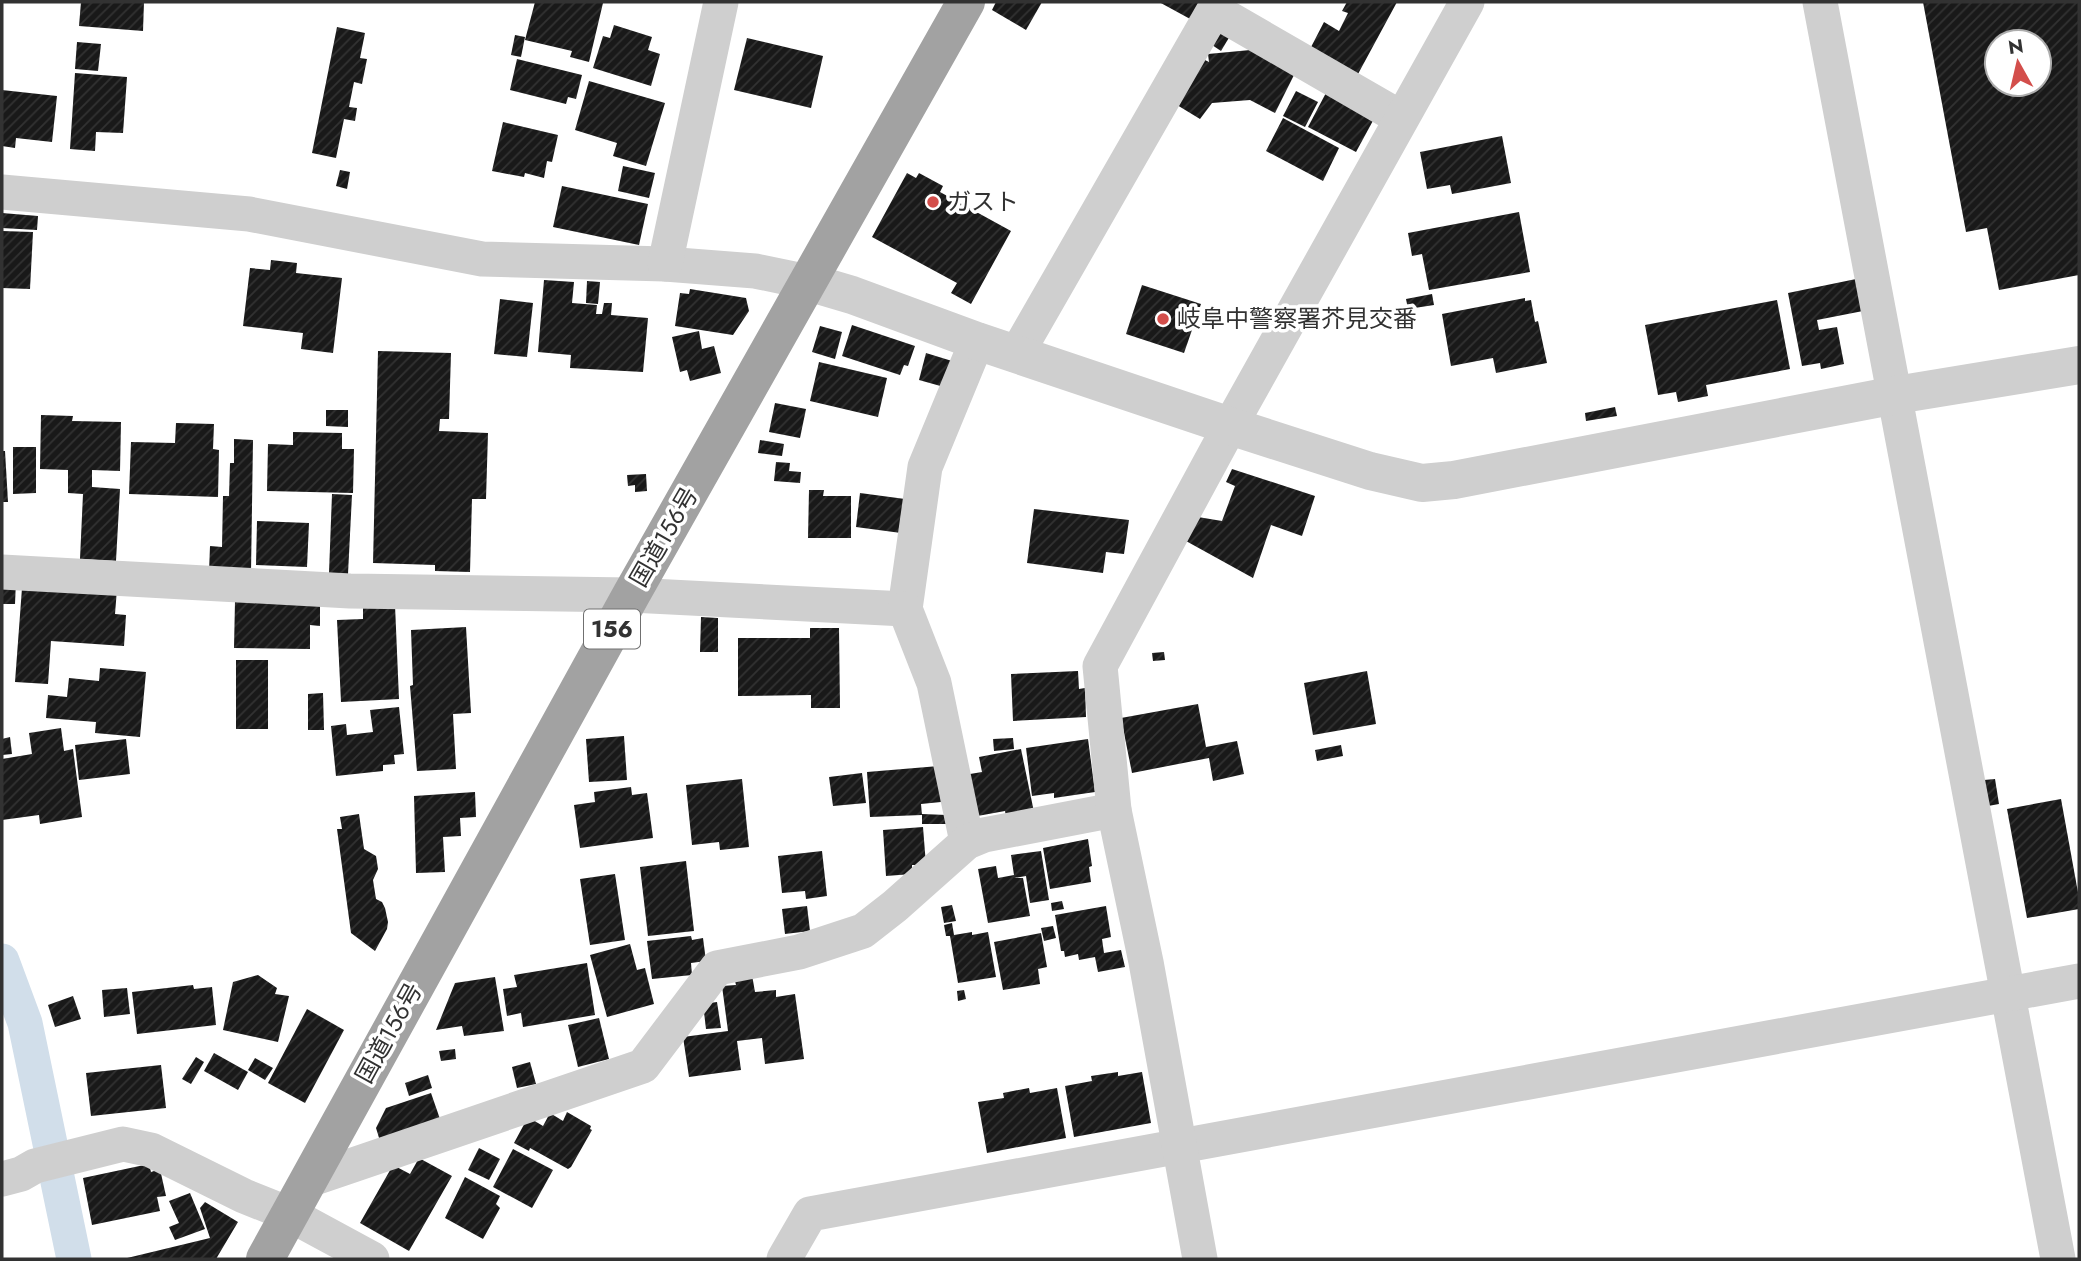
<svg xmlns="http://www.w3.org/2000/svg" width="2081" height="1261" font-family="Jost,'Noto Sans JP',sans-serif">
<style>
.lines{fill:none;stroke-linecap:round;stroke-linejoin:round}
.canal{stroke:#d1deea;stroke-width:35}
.building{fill:url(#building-hatch);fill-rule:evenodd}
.minor{stroke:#cfcfcf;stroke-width:35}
.tertiary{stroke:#cfcfcf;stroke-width:38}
.trunk{stroke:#a2a2a2;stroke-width:38}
.poi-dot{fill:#d34e4b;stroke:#fff;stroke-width:2.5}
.labels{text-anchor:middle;stroke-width:7;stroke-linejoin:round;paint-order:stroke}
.shield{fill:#fff;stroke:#707070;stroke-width:2}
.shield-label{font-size:23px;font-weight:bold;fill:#323232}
.poi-label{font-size:24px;fill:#323232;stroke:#fff;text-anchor:start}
.street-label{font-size:24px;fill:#323232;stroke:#fff}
</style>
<defs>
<pattern id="building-hatch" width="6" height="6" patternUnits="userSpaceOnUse" patternTransform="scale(1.75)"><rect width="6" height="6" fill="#191919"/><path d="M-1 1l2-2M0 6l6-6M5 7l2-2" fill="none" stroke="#323232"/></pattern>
</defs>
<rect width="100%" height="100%" fill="#fff"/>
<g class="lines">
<!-- canal -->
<path class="canal" d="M2 961 25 1023 74 1259"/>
</g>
<!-- building -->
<g class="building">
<path d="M81 2H144L143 31 79 26Z"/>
<path d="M535 2 603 3 589 62 570 57 572 51 525 40Z"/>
<path d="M996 2H1042L1026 30 992 10Z"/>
<path d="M1159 2H1203L1192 20Z"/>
<path d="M1347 2H1397L1358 74 1310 49 1324 22 1339 31 1348 13 1342 11Z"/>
<path d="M1923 2H2079V275L1999 290 1987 228 1966 232ZM1997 42H2039V84H1997Z"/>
<path d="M614 25 652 37 648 50 660 54 651 86 593 68 603 36 610 38Z"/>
<path d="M337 27 365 33 360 58 367 59 362 84 354 82 349 107 357 108 355 121 344 119 336 158 312 153Z"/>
<path d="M1219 29 1230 36 1221 51 1209 43Z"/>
<path d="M515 35 525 37 521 57 511 55Z"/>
<path d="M747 38 823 56 811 108 734 90Z"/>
<path d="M77 42 101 44 98 71 75 69Z"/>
<path d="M1261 49 1297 69 1275 113 1250 100 1212 103 1200 119 1177 105 1203 59 1209 62 1208 54Z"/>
<path d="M517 59 582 75 576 99 568 97 566 104 510 90Z"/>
<path d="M75 73 127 77 123 133 96 132 95 151 70 149Z"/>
<path d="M589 81 665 103 646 166 613 156 617 143 575 130Z"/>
<path d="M2 90 57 96 52 142 16 138 15 148 2 146Z"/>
<path d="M1296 91 1318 102 1305 127 1283 116Z"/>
<path d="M1327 91 1375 117 1356 152 1308 127Z"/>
<path d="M1283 118 1339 148 1323 181 1266 151Z"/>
<path d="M503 122 558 135 552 162 547 161 544 178 525 173 524 177 492 171Z"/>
<path d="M1502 136 1511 183 1452 194 1450 185 1427 189 1420 152Z"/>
<path d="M623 166 655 173 649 198 618 191Z"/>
<path d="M340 170 350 172 347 189 336 186Z"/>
<path d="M907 173 916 178 919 173 943 186 940 192 1011 231 971 304 951 293 957 283 872 237Z"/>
<path d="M562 186 648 204 639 245 553 227Z"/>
<path d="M1519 212 1530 272 1429 290 1422 254 1412 256 1408 233Z"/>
<path d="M2 213 38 216 37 230 2 228Z"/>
<path d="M2 231 33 232 30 289 2 288Z"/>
<path d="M271 260 297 263 296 273 342 278 333 353 301 349 303 333 243 326 250 268 270 270Z"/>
<path d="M1856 279 1863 311 1817 320 1819 330 1837 327 1844 364 1821 369 1820 363 1802 366 1788 293Z"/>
<path d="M544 280 574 282 572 303 597 305 596 314H602L604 303H612L611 315 648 318 643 372 570 368 571 355 538 352Z"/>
<path d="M587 281 600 282 598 304 586 303Z"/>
<path d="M1142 285 1201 304 1184 353 1126 334Z"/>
<path d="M690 289 746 298 749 311 733 335 675 326 680 293 689 294Z"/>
<path d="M1432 294 1434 305 1408 309 1406 299Z"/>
<path d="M1525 298V301L1531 300 1535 322 1538 321 1547 363 1496 373 1493 358 1451 366 1442 314Z"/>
<path d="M500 299 533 303 527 357 494 354Z"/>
<path d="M1777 300 1790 369 1706 385 1708 396 1678 402 1676 392 1658 395 1645 325Z"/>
<path d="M852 325 915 346 908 366 904 365 900 375 842 356Z"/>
<path d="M820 326 842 332 835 359 812 352Z"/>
<path d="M699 331 702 349 714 346 721 373 690 381 687 370 680 372 672 337Z"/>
<path d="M378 351 451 353 449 419H440L439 431 488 433 486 499H472L470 572 435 571V565L373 563Z"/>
<path d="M926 353 952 361 944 387 919 380Z"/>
<path d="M819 362 887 378 878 417 810 401Z"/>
<path d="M775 403 806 409 800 438 769 432Z"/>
<path d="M1615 407 1617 416 1586 421 1585 413Z"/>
<path d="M326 410H348V427L326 426Z"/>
<path d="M41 415 73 416 72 421 121 422 120 471 92 470V487L120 489 116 561 80 559 83 494 68 493V470L40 469Z"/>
<path d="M176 423 214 424 213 449 219 450 218 497 129 494 131 442 175 443Z"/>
<path d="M293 432 342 433V449H354L353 493 267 491 268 444 293 445Z"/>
<path d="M234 439 253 440 251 573 209 572 210 546 222 547 223 496H229L230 463H234Z"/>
<path d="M760 440 784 444 782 456 758 453Z"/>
<path d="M13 447H36V493L13 494Z"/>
<path d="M2 451H5L8 502H2Z"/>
<path d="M776 462 790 463 789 471 801 472 800 483 774 481Z"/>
<path d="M1232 469 1315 496 1302 536 1271 525 1253 578 1186 541 1198 517 1222 521 1235 486 1226 482Z"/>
<path d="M646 474 647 491 635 492V485L628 486 627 475Z"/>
<path d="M809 490H824L823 496H851V538H808Z"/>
<path d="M860 493 905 499 901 533 856 527Z"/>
<path d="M332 494 352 495 348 574 329 573Z"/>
<path d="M1034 509 1129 520 1124 554 1106 552 1103 573 1027 563Z"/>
<path d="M257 521 309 523 307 567 256 565Z"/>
<path d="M2 580 16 581 15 604H2Z"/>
<path d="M22 588 117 589 115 614 126 615 124 646 51 641 48 684 15 682Z"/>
<path d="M235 601H320V626L310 625V649L234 648Z"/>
<path d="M395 605 399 699 341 702 337 620 363 619V606Z"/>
<path d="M701 617 718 618V652H700Z"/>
<path d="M466 627 471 713 453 714 456 769 417 771 410 686 413 685 411 630Z"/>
<path d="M810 628H839L840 708H811V695L738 696V638H810Z"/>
<path d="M1164 652 1165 660 1153 661 1152 653Z"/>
<rect x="236" y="660" width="32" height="69"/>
<path d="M100 668 146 672 140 737 95 733 96 722 46 718 48 695 67 697 69 678 99 681Z"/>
<path d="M1078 671 1079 689 1085 688 1086 717 1013 721 1011 674Z"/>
<path d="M1367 671 1376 724 1313 735 1304 683Z"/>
<path d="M323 693 324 730H308V694Z"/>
<path d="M1198 704 1206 747 1237 741 1244 774 1213 781 1209 758 1132 773 1121 718Z"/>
<path d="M399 707 404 754 394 755 395 764 383 765V771L336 776 331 726 346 724 347 735 373 732 370 710Z"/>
<path d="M61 728 64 751 73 749 82 817 40 824 39 815 2 820V759L32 754 29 733Z"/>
<path d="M624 736 627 780 589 782 586 739Z"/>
<path d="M10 737 12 754 2 755V739Z"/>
<path d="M1013 738 1014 749 994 751 993 739Z"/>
<path d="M126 739 130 774 79 780 75 745Z"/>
<path d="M1088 739 1095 792 1054 798V793L1032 796 1026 748Z"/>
<path d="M1341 745 1343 756 1317 761 1315 750Z"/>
<path d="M1021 749 1034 812 1006 817 1005 811 972 817 964 775 982 772 979 757Z"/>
<path d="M939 766 941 802 921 804 922 815 870 817 867 772Z"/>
<path d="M862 773 866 803 833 806 829 777Z"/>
<path d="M742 779 749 847 720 850 719 842 692 845 686 785Z"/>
<path d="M1995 779 1999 804 1988 806 1984 780Z"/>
<path d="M631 787 632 795 647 793 653 838 580 848 574 805 595 802 594 792Z"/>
<path d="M475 792 476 817 460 818 461 836 443 837 445 872 416 873 414 796Z"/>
<path d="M2061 799 2079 898V909L2027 918 2007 809Z"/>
<path d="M359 814 364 849 376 856 377 862 378 869 373 880 376 899 382 902 385 908 388 922 387 929 375 951 351 933 337 829H342L340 817Z"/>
<path d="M922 814 947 815 946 824H922Z"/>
<path d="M923 827 926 865H912V874L886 876 883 830Z"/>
<path d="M1088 839 1092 866 1089 867 1091 882 1050 889 1043 848Z"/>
<path d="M822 851 827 896 806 899 805 891 782 893 778 856Z"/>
<path d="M1041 851 1049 900 1030 903 1026 876 1014 878H1023L1030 916 988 923 978 869 996 866 998 878 1014 875 1011 855Z"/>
<path d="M686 861 694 931 648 936 640 867Z"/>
<path d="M615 874 625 940 590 945 580 879Z"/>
<path d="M1062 901 1064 909 1052 911 1051 903Z"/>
<path d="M952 905 956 921 944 923 941 907Z"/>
<path d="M807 906 810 931 785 934 782 909Z"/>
<path d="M1106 906 1111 937 1102 939 1104 953 1121 950 1125 967 1098 972 1095 957 1079 960 1078 954 1065 957 1064 951H1061L1055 915Z"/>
<path d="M952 923 954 935 972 932V935L988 932 996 977 958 983 950 936H946L944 925Z"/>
<path d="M1053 926 1056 938 1044 941 1041 928Z"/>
<path d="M1041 933 1047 967 1038 969 1040 984 1003 990 994 942Z"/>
<path d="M691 936 692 940 703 938 706 961 691 963 692 975 652 979 647 941Z"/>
<path d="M630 944 637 970 645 968 654 1004 607 1017 590 955Z"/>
<path d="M587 963 595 1015 523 1027 521 1013 507 1016 503 989 517 987 514 975Z"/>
<path d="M258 975 277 988 275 994 289 996 278 1042 223 1030 233 982Z"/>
<path d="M752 975 755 992 776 990V997L795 994 804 1059 765 1064 762 1038 737 1041 741 1070 689 1077 683 1037 728 1031 722 986 736 985 734 977Z"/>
<path d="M495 977 504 1031 464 1036 462 1026 436 1030 455 983Z"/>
<path d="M193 985 194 989 212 987 216 1025 137 1034 132 992Z"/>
<path d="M127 988 130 1014 104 1017 102 990Z"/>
<path d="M964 990 966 999 958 1001 957 991Z"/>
<path d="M73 996 81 1019 55 1027 48 1005Z"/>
<path d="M717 1002 721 1028 706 1029 703 1004Z"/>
<path d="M307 1009 344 1030 305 1103 268 1083Z"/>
<path d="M599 1018 609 1059 578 1067 568 1025Z"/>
<path d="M455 1049 456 1059 441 1061 439 1051Z"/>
<path d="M214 1053 248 1072 238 1090 204 1071Z"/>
<path d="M196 1057 204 1062 191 1084 182 1079Z"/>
<path d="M255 1058 273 1068 265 1080 248 1070Z"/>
<path d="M530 1062 536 1084 517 1088 512 1067Z"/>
<path d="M161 1065 166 1108 91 1116 86 1073Z"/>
<path d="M1118 1072V1076L1142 1072 1151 1123 1074 1137 1065 1086 1092 1081 1091 1076Z"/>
<path d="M428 1075 432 1088 409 1096 405 1083Z"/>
<path d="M1029 1088 1030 1093 1057 1088 1066 1138 987 1153 978 1102 1004 1098 1003 1093Z"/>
<path d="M431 1093 440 1119 380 1141 376 1128 386 1108Z"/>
<path d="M567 1112 591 1126 590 1129 592 1130 571 1167 568 1169 530 1148 529 1151 514 1143 528 1117 543 1126 550 1113 563 1121Z"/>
<path d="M479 1148 500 1159 489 1180 468 1170Z"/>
<path d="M513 1149 553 1170 532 1208 493 1187Z"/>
<path d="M419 1158 452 1176 409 1251 360 1223 393 1165 410 1174Z"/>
<path d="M149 1164 151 1172 160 1169 166 1196 157 1197 160 1211 92 1225 83 1178Z"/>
<path d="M465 1177 500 1196 496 1204 500 1208 483 1239 445 1218Z"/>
<path d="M190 1193 205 1229 175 1240 169 1227 179 1223 169 1201Z"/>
<path d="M205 1202 238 1222 216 1259H123L210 1238 200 1208Z"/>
</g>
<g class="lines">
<!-- minor -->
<g class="minor">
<path d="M1820 2C1901 421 1976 841 2058 1259"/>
<path d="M2 192 249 214 482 259 665 264 755 271 808 282"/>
<path d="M665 264 721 2"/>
<path d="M1016 355 1214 10 1401 118"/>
<path d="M2 572 350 591 631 595 905 609 925 467 977 341"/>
<path d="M905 609 934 683 967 842"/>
<path d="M2 1179 21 1174 35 1166 123 1144 151 1150 244 1196 289 1214 372 1259"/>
<path d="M309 1180 643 1066 717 968 799 952 863 931 895 906 967 842 984 835 1114 810"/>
<path d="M784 1259 810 1214 2079 981"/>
<path d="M1200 1259 1146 962 1114 810 1100 666 1230 426 1467 2"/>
</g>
<!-- tertiary -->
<path class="tertiary" d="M808 282 852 295 977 341 1230 426 1370 471 1422 483 1454 480 1896 395 2079 365"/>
<!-- trunk -->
<path class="trunk" d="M265 1259 631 595 966 2"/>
</g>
<!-- markers -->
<g class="poi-dot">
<circle cx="933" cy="202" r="7"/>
<circle cx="1163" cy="319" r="7"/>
</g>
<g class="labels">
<!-- shield labels -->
<rect class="shield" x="584" y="609.5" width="56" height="39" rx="5"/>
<g class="shield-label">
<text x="612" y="637">156</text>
</g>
<!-- poi labels -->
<g class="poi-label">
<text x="947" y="210">ガスト</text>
<text x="1177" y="327">岐阜中警察署芥見交番</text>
</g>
<!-- street labels -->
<g class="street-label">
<text transform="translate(664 537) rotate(-60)" y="8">国道156号</text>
<text transform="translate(389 1033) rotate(-61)" y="8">国道156号</text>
</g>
</g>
<!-- border -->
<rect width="2081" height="1261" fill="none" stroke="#323232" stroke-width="7"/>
<!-- north arrow -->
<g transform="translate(2018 63) rotate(352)"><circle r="33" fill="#ffffff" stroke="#adadad" stroke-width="2"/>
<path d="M0-5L12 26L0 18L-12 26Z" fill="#d34e4b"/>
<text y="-10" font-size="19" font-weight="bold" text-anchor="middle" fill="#323232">N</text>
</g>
</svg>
